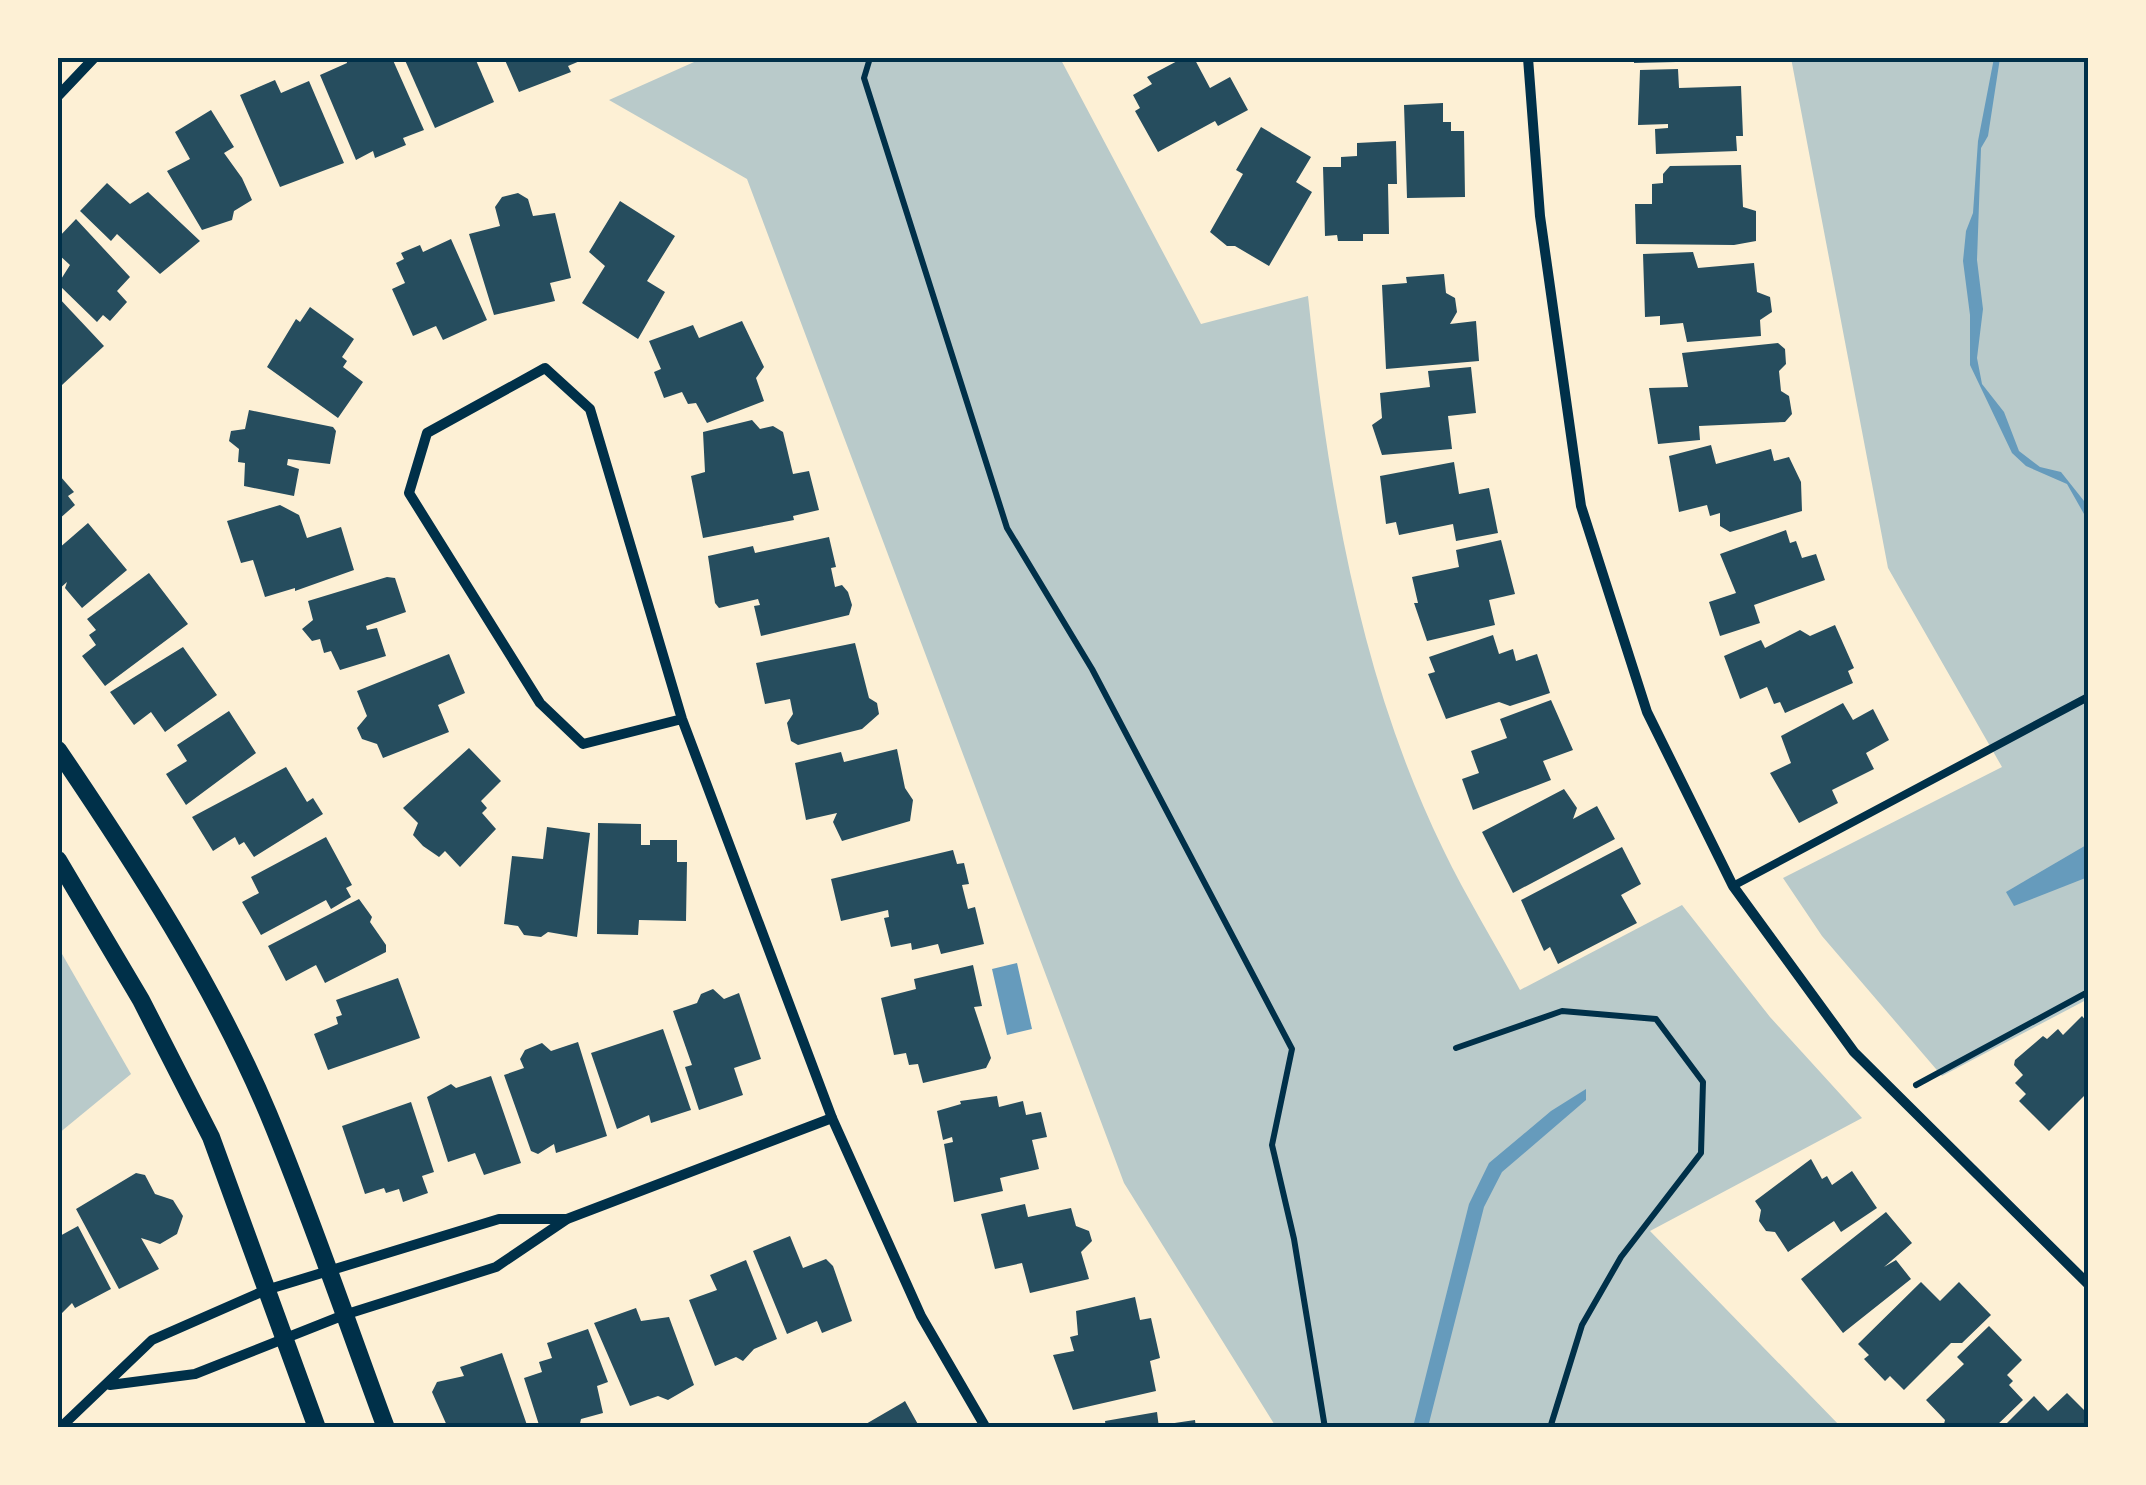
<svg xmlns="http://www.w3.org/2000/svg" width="2146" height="1485" font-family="'Fira Sans Condensed',sans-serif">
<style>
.green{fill:#b9caca}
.water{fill:#669bbc}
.building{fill:#264d5e}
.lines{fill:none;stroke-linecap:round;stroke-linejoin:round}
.path{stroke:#003049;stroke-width:6}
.service{stroke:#003049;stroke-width:8}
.minor{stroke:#003049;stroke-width:10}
.tertiary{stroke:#003049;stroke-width:18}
.neatline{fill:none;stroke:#003049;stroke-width:4}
</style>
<rect width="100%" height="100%" fill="#fdf0d5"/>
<!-- green -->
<g class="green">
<path d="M703 58H1060L1201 324 1308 296C1328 485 1359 677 1443 849 1466 897 1495 943 1520 990L1682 905 1770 1017 1862 1118 1650 1231 1841 1427H1276L1124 1183 747 179 609 100Z"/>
<path d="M1791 58H2088V999L1942 1076 1822 936 1783 878 2002 767 1888 568Z"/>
<path d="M58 947 131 1074 58 1134Z"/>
</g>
<!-- water -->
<g class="water">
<path d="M1994 58H2000L1988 136 1981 148 1977 260 1983 309 1977 358 1982 384 2004 412 2019 451 2040 467 2061 472 2088 506V521L2067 484 2026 466 2012 453 1970 365V315L1963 261 1966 231 1973 213 1978 141Z"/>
<path d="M2088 844V877L2014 906 2006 892Z"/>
<path d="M1017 963 1032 1029 1007 1035 992 969Z"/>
<path d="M1586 1089V1100L1502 1172 1484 1207 1428 1427H1413L1469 1204 1489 1163 1551 1111Z"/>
</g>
<!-- building -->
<g class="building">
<path d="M346 58H392L424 130 403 138 406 145 375 158 373 151 356 160 320 75 347 63Z"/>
<path d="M404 58H475L494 102 435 128Z"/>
<path d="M504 58H587L568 66 571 72 519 92Z"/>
<path d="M1183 58H1194L1210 88 1230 77 1248 110 1218 126 1215 121 1158 152 1135 111 1140 108 1133 95 1152 84 1147 77Z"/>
<path d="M1634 58H1676V62L1634 63Z"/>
<path d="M1678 69 1679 88 1741 86 1743 136H1736L1737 151 1656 154 1655 129 1668 128V124L1638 125 1640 70Z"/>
<path d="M275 80 281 93 309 81 344 163 280 187 240 95Z"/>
<path d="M1443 103V122H1451V131H1464L1465 197 1407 198 1404 105Z"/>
<path d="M211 110 234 147 224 153 242 178 252 200 234 211 232 220 202 230 167 171 190 159 175 132Z"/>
<path d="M1261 127 1311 157 1296 182 1312 192 1269 266 1235 246H1227L1210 232 1243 174 1236 170Z"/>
<path d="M1396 141 1397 184H1388L1389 234H1363V241H1338L1337 235 1325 236 1323 167H1341V157L1357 156V143Z"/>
<path d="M1741 165 1743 207 1756 211V241L1734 245 1636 244 1635 204H1652V184L1663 183V174L1670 166Z"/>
<path d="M107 183 130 204 148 192 200 241 160 274 117 234 111 241 80 211Z"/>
<path d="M518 193 528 199 533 216 555 213 571 278 550 283 555 301 494 315 469 234 500 226 495 207 502 197Z"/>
<path d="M620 201 675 236 647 281 665 292 638 339 582 303 605 266 589 252Z"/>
<path d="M76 219 130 277 117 291 127 302 110 321 103 315 97 322 58 284 70 265 58 254V238Z"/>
<path d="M451 239 487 320 443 340 436 326 413 336 392 289 405 283 396 263 404 259 401 253 420 245 423 252Z"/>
<path d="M1693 252 1698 268 1754 263 1757 292 1770 297 1772 312 1760 320 1761 336 1687 342 1683 323 1660 325V316L1645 317 1643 254Z"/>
<path d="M1444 274 1446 293 1455 298 1457 312 1450 324 1476 321 1479 361 1386 369 1382 285 1407 283 1406 277Z"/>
<path d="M58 297 104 346 62 385 58 381Z"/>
<path d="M310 307 354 339 342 357 347 361 343 367 363 382 338 418 267 367 296 319 300 322Z"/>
<path d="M742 321 764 367 756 378 764 401 707 423 696 403 688 404 682 392 664 398 654 372 661 369 649 341 693 325 699 338Z"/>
<path d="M1778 343 1785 349 1786 364 1779 371 1781 391 1789 396 1792 414 1785 422 1699 426 1700 440 1658 444 1649 388 1688 387 1682 353Z"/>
<path d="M1471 367 1476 413 1448 416 1452 449 1382 455 1372 425 1382 418 1380 393 1430 387 1428 371Z"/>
<path d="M249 410 333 427 336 431 330 464 288 459 287 465 299 469 294 496 244 486 245 463 238 462 239 449 229 441 231 431 245 429Z"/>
<path d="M752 420 760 429 773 426 783 432 793 474 809 471 819 510 793 516 794 520 703 538 691 476 705 472 703 432Z"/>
<path d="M1711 445 1716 464 1771 449 1774 461 1789 457 1801 482 1802 511 1730 532 1720 526V513L1710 516 1707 505 1679 512 1669 456Z"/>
<path d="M1454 462 1459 494 1489 488 1498 533 1456 541 1453 524 1399 535 1396 522 1386 524 1380 476Z"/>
<path d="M60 476 74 492 68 496 75 505 58 520Z"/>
<path d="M280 505 299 515 307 538 341 527 354 570 295 591V588L265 597 253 560 241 563 227 521Z"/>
<path d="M88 523 127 570 82 608 65 588 67 582 58 590V549Z"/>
<path d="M1786 530 1790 543 1796 541 1802 558 1816 554 1825 580 1754 605 1760 623 1720 636 1709 602 1736 593 1720 554Z"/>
<path d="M829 537 836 567 831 568 835 587 842 585 848 592 852 605 849 615 761 636 754 606 760 605 758 599 719 608 715 603 708 556 753 546 755 553Z"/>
<path d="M1501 540 1515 594 1489 600 1495 625 1427 641 1414 603H1418L1412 577 1459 567 1456 550Z"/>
<path d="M149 573 188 624 105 686 82 656 96 645 89 635 96 630 87 619Z"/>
<path d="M387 577 395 578 406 612 366 626 367 630 377 628 386 656 340 670 331 651 324 653 320 639 312 641 302 629 313 620 308 601Z"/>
<path d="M1835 625 1854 668 1848 671 1853 683 1785 713 1780 702 1774 704 1767 687 1740 699 1724 656 1761 640 1765 648 1800 630 1810 636Z"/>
<path d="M1493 635 1499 654 1513 649 1516 661 1537 654 1550 693 1510 706 1499 702 1446 719 1428 674 1435 672 1429 657Z"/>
<path d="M855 643 869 698 877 703 879 714 862 729 798 745 791 741 787 723 793 714 790 699 765 704 756 663Z"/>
<path d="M183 647 217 695 165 732 151 712 134 725 110 692Z"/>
<path d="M449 654 465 693 438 705 449 732 383 758 377 744 362 739 357 728 367 716 357 691Z"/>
<path d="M1551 700 1573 750 1543 761 1551 780 1473 810 1462 779 1479 773 1471 751 1507 738 1500 719Z"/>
<path d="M1843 703 1853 720 1873 709 1889 740 1866 753 1874 769 1832 790 1838 803 1799 823 1770 773 1791 763 1781 736Z"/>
<path d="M229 711 256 753 186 805 166 774 187 761 177 745Z"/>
<path d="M469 748 501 781 481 801 487 808 482 813 496 829 460 867 445 851 439 857 423 846 413 835 418 823 403 808Z"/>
<path d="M897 749 905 788 913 800 910 821 842 841 833 822 837 813 806 820 795 763 841 752 844 762Z"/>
<path d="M286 767 307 802 313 798 323 814 254 857 244 842 239 845 235 837 213 851 192 817Z"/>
<path d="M1564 789 1577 808 1573 819 1597 806 1615 839 1513 893 1482 832Z"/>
<path d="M598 823 641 824V845H650V840H677V862H687L686 921 639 920 638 935 597 934Z"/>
<path d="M547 827 590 833 577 937 548 932 541 937 524 935 518 926 504 924 512 856 543 859Z"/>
<path d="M326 837 352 885 346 888 351 897 331 909 326 900 261 935 242 902 259 893 251 877Z"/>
<path d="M1622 847 1641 884 1621 895 1637 923 1558 964 1550 947 1544 951 1521 900Z"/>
<path d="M953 850 957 864 964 863 969 884 962 885 968 909 975 907 984 944 941 954 938 944 912 950 911 943 891 947 884 918 889 917 888 910 841 921 831 879Z"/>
<path d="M359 899 372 917 370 922 386 945V952L325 983 316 965 286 981 268 946Z"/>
<path d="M973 965 982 1006 974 1007 991 1058 986 1068 923 1083 918 1064 909 1065 906 1053 894 1055 881 998 916 989 914 979Z"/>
<path d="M398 978 420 1038 328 1070 314 1034 338 1024 336 1017 342 1015 336 1000Z"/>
<path d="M713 989 724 999 739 993 761 1059 734 1068 743 1095 699 1110 685 1067 692 1065 673 1011 697 1003 701 994Z"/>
<path d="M2082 1016 2088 1023V1092L2049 1131 2019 1101 2026 1094 2015 1083 2023 1075 2014 1065 2015 1060 2043 1036 2047 1039 2058 1029 2063 1035Z"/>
<path d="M663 1029 691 1110 651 1123 649 1115 617 1129 591 1053Z"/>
<path d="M578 1042 607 1136 556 1153 554 1144 538 1154 531 1151 504 1075 524 1068 520 1059 525 1050 542 1043 551 1051Z"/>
<path d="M491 1076 521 1163 484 1175 475 1153 448 1162 427 1097 451 1084 456 1088Z"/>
<path d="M997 1096 999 1107 1023 1101 1026 1115 1041 1112 1047 1137 1032 1140 1039 1169 1000 1178 1003 1191 954 1202 944 1144 953 1142 952 1137 943 1140 937 1111 961 1104 960 1101Z"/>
<path d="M411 1102 434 1172 422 1176 428 1193 403 1202 399 1189 386 1193 384 1188 365 1194 342 1126Z"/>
<path d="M1811 1159 1822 1179 1827 1176 1832 1185 1852 1171 1877 1208 1841 1232 1834 1221 1788 1252 1775 1232 1766 1231 1759 1221 1761 1210 1755 1201Z"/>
<path d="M136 1173 145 1175 155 1194 173 1200 183 1216 177 1234 160 1244 141 1238 159 1269 119 1289 76 1209Z"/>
<path d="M1025 1204 1028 1217 1071 1208 1076 1226 1089 1231 1092 1241 1081 1252 1089 1279 1030 1293 1022 1263 995 1269 981 1214Z"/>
<path d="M1886 1212 1912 1243 1884 1267 1896 1260 1911 1279 1843 1333 1801 1279Z"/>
<path d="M78 1226 111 1289 75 1308 72 1303 58 1317V1237Z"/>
<path d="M790 1236 803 1268 826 1259 833 1266 852 1321 822 1333 817 1321 787 1334 753 1251Z"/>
<path d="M746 1260 777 1339 754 1349 743 1361 736 1357 715 1366 689 1300 717 1290 710 1275Z"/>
<path d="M1921 1282 1940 1301 1959 1282 1991 1315 1962 1343H1951L1904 1390 1890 1376 1885 1381 1864 1359 1869 1355 1858 1344Z"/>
<path d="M1135 1297 1140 1320 1151 1318 1160 1358 1150 1361 1156 1391 1073 1410 1053 1355 1074 1351 1070 1337 1078 1335 1076 1311Z"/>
<path d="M636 1308 641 1321 669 1317 694 1385 668 1400 658 1396 630 1406 594 1323Z"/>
<path d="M1989 1326 2022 1360 2007 1375 2013 1381 2009 1385 2023 1400 1994 1428H1943L1945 1420 1926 1400 1964 1364 1957 1357Z"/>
<path d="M588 1329 608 1382 597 1386 603 1413 581 1419 579 1428H540L524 1378 542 1372 539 1362 552 1358 547 1343Z"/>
<path d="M502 1353 528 1428H448L432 1392 437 1382 464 1376 460 1367Z"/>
<path d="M2067 1393 2088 1414V1428H2002L2034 1396 2048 1411Z"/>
<path d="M905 1401 920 1428H859L902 1403Z"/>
<path d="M1157 1412 1159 1428H1106L1105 1421Z"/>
<path d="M1195 1420 1196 1428H1162L1161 1425Z"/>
</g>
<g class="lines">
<!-- path -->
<g class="path">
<path d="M870 58 864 78 1007 528 1092 669 1292 1049 1272 1145 1294 1239 1325 1428"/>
<path d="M1456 1048 1562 1011 1656 1019 1703 1082 1701 1153 1621 1257 1582 1325 1550 1428"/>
<path d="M1916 1085 2088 992"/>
</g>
<!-- service -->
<path class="service" d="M1733 886 2088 697"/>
<!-- minor -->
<g class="minor">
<path d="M1528 58 1540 216 1581 506 1647 712 1733 886 1854 1052 2088 1284"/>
<path d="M58 96 94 58"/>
<path d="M682 719 583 744 540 703 409 493 427 433 545 368 590 409 682 719 832 1118 921 1316 986 1428"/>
<path d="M110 1385 195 1374 344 1315 496 1267 567 1219 832 1118"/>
<path d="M60 1428 152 1340 266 1290 499 1219H567"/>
</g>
<!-- tertiary -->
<g class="tertiary">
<path d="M58 750C136 865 214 985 268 1113 311 1216 347 1323 386 1428"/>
<path d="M58 860 141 1000 211 1137 317 1428"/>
</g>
</g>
<!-- border -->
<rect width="2146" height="1485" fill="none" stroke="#fdf0d5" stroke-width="120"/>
<rect x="60" y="60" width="2026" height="1365" class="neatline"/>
</svg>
